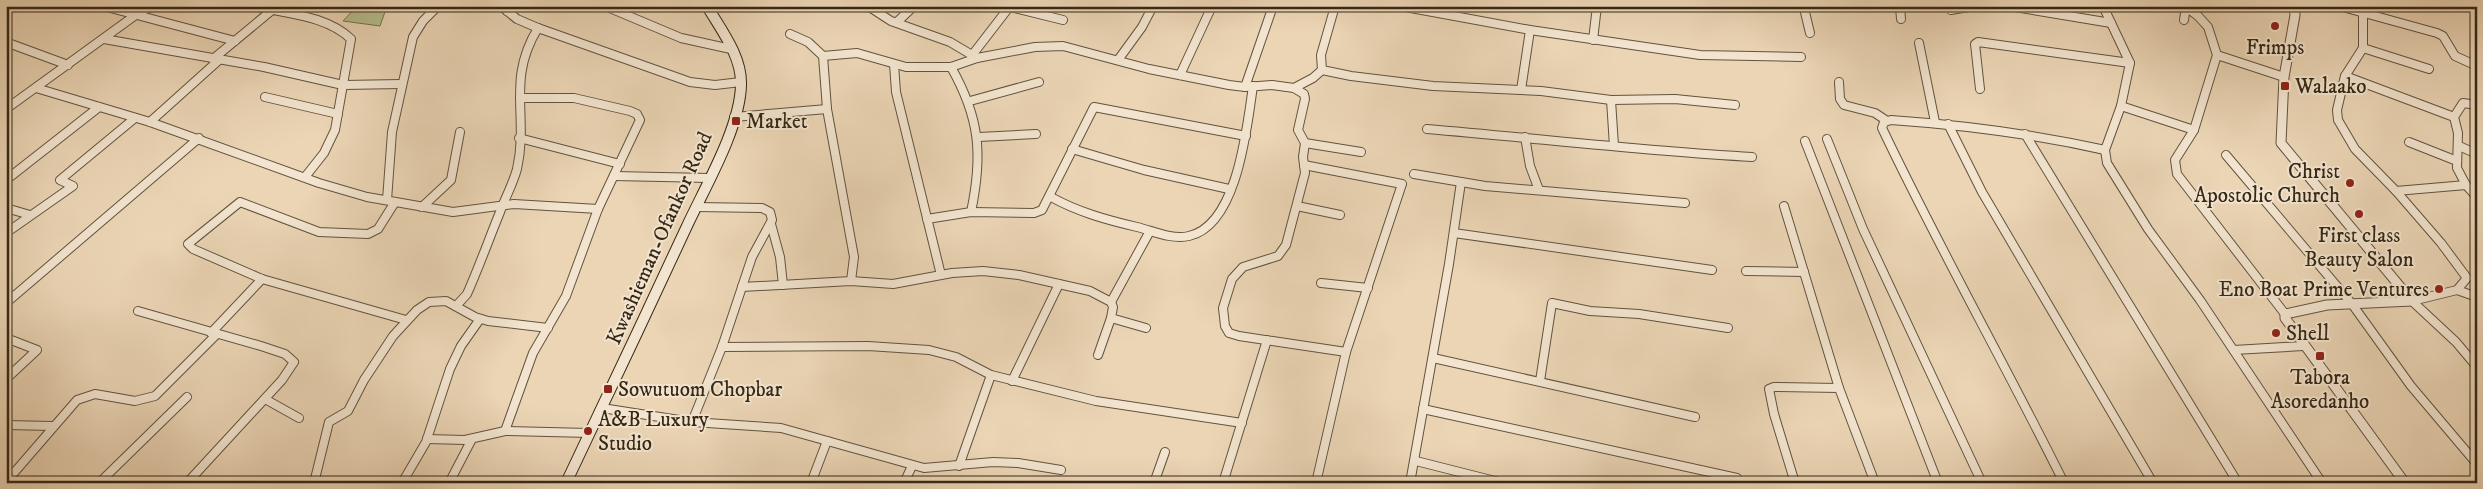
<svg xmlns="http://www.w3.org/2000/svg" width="2483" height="489" font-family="'IM FELL DW Pica',serif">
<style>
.green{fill:#b5be8f;stroke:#757352}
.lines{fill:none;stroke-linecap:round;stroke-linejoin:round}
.minor-casing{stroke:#62533e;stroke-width:10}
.tertiary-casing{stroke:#62533e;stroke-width:11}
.secondary-casing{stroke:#352816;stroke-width:12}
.minor{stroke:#f2e4cf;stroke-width:8}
.tertiary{stroke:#f2e4cf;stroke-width:9}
.secondary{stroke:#f2e4cf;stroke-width:10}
.poi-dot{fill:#8f2418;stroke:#f2e4cf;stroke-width:2}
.labels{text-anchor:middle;stroke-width:4;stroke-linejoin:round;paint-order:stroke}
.poi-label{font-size:21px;fill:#352816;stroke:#f2e4cf;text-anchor:start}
.street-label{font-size:21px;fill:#352816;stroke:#f2e4cf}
</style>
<rect width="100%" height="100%" fill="#ebd5b5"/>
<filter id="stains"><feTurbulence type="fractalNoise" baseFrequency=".004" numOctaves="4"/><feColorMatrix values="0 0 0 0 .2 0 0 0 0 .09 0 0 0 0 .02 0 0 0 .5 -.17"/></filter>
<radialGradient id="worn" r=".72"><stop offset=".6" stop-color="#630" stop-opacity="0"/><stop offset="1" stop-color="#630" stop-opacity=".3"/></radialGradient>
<!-- green -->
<path class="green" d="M357 6H387L380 26 343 21Z"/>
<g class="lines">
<!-- minor casing -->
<g class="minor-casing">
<g id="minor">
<path d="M103 6 235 41"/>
<path d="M254 6C286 14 326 15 351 39L335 130 324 153 305 177"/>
<path d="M501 6 517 19 538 28 690 82 715 85 741 82"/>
<path d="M605 6 681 38 731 49"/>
<path d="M868 6 891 21 950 42 977 58"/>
<path d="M1335 6 1321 55 1322 70 1351 76 1433 86 1541 91 1611 100 1675 99 1735 105"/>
<path d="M1400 6 1530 30 1700 55 1801 57"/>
<path d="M1793 6H1835"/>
<path d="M1900 6 1901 19"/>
<path d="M2009 6 2111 23"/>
<path d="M2103 6 2130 63 2121 106 2105 150 2107 163 2148 229 2200 300 2322 483"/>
<path d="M2339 6 2437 33 2443 36 2455 56 2477 66"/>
<path d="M2363 6V48L2345 76 2337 110 2338 120 2355 149 2396 191 2441 243 2467 278 2457 290 2412 301"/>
<path d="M1010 7 1063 20"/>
<path d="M2186 7 2198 16 2208 27 2217 55 2194 130 2175 160 2177 174 2285 314"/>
<path d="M1804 8 1810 33"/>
<path d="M1951 10 1974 6"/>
<path d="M507 11 516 6"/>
<path d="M2184 20 2186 6"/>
<path d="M897 22 914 6"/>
<path d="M790 34 808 42 823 56 827 109 854 257 851 281"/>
<path d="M104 39 264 67 343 85 401 84"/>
<path d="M1593 40 1597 6"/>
<path d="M1919 43 1935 122"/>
<path d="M11 44 68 65"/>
<path d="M2363 48 2429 69"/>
<path d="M973 54 1010 6"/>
<path d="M2217 55 2284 77"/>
<path d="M823 56 857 53 906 67H951L977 58 1035 47 1063 46 1149 69 1229 85 1245 87 1272 85 1294 88 1304 94 1305 99 1298 130 1305 143 1303 157 1305 173 1286 245 1278 256 1243 267 1232 279 1223 308 1225 326 1229 333 1239 336 1346 352"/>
<path d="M213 59 271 11"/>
<path d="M1118 60 1142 27 1153 6"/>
<path d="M894 64 896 92 941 275"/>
<path d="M951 67C980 118 983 155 971 212"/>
<path d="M1180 75 1212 6"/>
<path d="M2345 76 2454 117"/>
<path d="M1839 82 1840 99 1844 105 1875 113 1887 121"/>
<path d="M1245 87 1273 6"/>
<path d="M36 88 150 122 319 183 367 197 453 212 514 204 598 209"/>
<path d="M1294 88 1313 78 1322 70"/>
<path d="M1980 89 1975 44 1978 42 2130 63"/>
<path d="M1521 90 1530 30"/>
<path d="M265 97 338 114"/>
<path d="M1611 100 1614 146"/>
<path d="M970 101 1039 82"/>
<path d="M2477 105 2463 103 2454 117 2458 133 2457 168 2466 185 2477 197"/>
<path d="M2121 106 2194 130"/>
<path d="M6 109 137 14 152 6"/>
<path d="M734 117 827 109"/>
<path d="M150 122 219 60"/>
<path d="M1948 124 1982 192 2153 483"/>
<path d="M1427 129C1535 138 1643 151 1752 157"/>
<path d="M2025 134 2238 483"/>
<path d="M979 137 1036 134"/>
<path d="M1525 137 1530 166 1539 190"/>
<path d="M519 138 620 164"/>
<path d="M1827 139 1863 229 1982 483"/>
<path d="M1805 141 1938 483"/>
<path d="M2409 142 2457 161"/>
<path d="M1305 143 1361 152"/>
<path d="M2459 146 2477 154"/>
<path d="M1072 149 1144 170 1229 189"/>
<path d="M2226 155 2352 304 2411 386 2477 464"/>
<path d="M1304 165 1402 184 1346 352 1316 483"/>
<path d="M1414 174 1485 186 1685 203"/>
<path d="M614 176 709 178"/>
<path d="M6 180 99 107"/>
<path d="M2396 191 2466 185"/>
<path d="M1051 197C1078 212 1107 220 1137 227 1153 231 1172 240 1189 236 1238 225 1247 126 1253 86"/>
<path d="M387 200 392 132 413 37 423 21 438 6"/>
<path d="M395 202 378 229 368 234 319 232 240 202 188 244 193 249 262 279 406 320"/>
<path d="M1297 206 1340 215"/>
<path d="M1784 206 1839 388 1875 483"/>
<path d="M422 207 451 180 460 132"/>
<path d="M6 208 30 215"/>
<path d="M927 219 971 212 1034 213 1042 210 1094 107 1246 136"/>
<path d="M771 224 780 257 783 285"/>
<path d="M6 233 73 186 60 180 135 118"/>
<path d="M1454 233 1712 270"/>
<path d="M1746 271 1804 272"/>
<path d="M1321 283 1368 288"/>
<path d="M742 287 851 281 893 284 952 273 983 271 1019 275 1090 291 1111 302 1113 307 1111 318 1146 328"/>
<path d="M2457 290 2477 297"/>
<path d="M2412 301 2456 342 2477 367"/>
<path d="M1111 302 1150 231"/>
<path d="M6 303 199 138"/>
<path d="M457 305 467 294C479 267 489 239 500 212 505 198 513 184 517 169 529 116 506 80 538 28"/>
<path d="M138 311 261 346 285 354 294 362 282 380 187 483"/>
<path d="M211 333 262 279"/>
<path d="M6 338 37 350 6 379"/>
<path d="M722 347 868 346 929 350 956 357 991 375 1096 401 1242 423"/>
<path d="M2234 350 2303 346"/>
<path d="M1098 355 1111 318"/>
<path d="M1433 358 1695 417"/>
<path d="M1012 381 1059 284"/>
<path d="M1540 381 1552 303 1590 311 1639 314 1728 328"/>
<path d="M265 399 299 418"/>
<path d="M602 408 692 422 781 428 924 468 993 462 1018 463 1061 470"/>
<path d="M1423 409 1737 478"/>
<path d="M692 422 722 347 752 257 772 220 770 212 762 208 696 207"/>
<path d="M6 425 52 426"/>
<path d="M505 431 533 353 566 296 598 209 640 120 637 114 630 111 574 98H520"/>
<path d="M427 439 465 440 505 431 589 433"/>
<path d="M1416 461 1503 483"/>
<path d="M959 466 991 375"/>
<path d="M6 482 77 400 95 394 135 401 155 396 216 335"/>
<path d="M99 483 187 397"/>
<path d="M314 483 329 422 348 411 364 380 393 336 417 310 429 302 446 301 475 317 488 321 548 328"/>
<path d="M402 483 426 442 450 369 461 346 480 319"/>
<path d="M449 483 472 439"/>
<path d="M811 483 827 441"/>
<path d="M904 483 912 466"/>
<path d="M1154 483 1165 452"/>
<path d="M1223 483 1267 340"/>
<path d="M1410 483 1449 264 1461 182"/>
<path d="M1795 483 1774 414 1769 389 1774 387 1839 388"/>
<path d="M2064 483C2005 364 1939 248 1882 128L1884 122 1891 120C1963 125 2034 134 2105 150"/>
</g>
</g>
<!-- tertiary casing -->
<g class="tertiary-casing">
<path id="tertiary" d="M2294 6 2295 15 2284 77 2281 143 2412 301 2327 305 2285 314V318L2405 483"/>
</g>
<!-- secondary casing -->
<g class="secondary-casing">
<path id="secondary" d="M566 483C607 397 647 312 687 226 705 187 740 128 741 85 742 56 721 30 707 6"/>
</g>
<!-- minor -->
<use href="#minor" class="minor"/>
<!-- tertiary -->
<use href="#tertiary" class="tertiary"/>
<!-- secondary -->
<use href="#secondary" class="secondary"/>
</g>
<!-- markers -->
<g class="poi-dot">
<circle cx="2275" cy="26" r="5"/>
<rect x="2280" y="81" width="10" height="10" rx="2.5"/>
<rect x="731" y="116" width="10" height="10" rx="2.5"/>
<circle cx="2350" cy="183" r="5"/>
<circle cx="2359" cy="214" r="5"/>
<circle cx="2439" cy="289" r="5"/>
<circle cx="2276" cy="333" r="5"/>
<rect x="2315" y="351" width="10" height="10" rx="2.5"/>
<rect x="603" y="384" width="10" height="10" rx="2.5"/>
<circle cx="588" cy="431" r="5"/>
</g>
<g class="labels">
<!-- poi labels -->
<g class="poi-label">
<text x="2275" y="54" text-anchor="middle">Frimps</text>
<text x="2295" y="93">Walaako</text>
<text x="746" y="128">Market</text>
<text x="2340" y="178" text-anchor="end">Christ<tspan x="2340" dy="24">Apostolic Church</tspan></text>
<text x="2359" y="242" text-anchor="middle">First class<tspan x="2359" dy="24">Beauty Salon</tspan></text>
<text x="2429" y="296" text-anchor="end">Eno Boat Prime Ventures</text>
<text x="2286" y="340">Shell</text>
<text x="2320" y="384" text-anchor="middle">Tabora<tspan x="2320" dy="24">Asoredanho</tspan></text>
<text x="618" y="396">Sowutuom Chopbar</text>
<text x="598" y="426">A&amp;B Luxury<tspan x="598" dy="24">Studio</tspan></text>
</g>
<!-- street labels -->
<g class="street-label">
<text transform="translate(659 238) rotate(-66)" y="7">Kwashieman-Ofankor Road</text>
</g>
</g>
<!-- margin -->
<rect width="2483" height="489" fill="none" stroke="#ebd5b5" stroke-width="25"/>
<rect x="8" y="8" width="2468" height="474" fill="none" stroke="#352816" stroke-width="2.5"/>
<rect x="12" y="12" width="2458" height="464" fill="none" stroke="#352816"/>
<rect width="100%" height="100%" filter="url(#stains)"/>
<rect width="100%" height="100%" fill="url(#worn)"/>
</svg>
